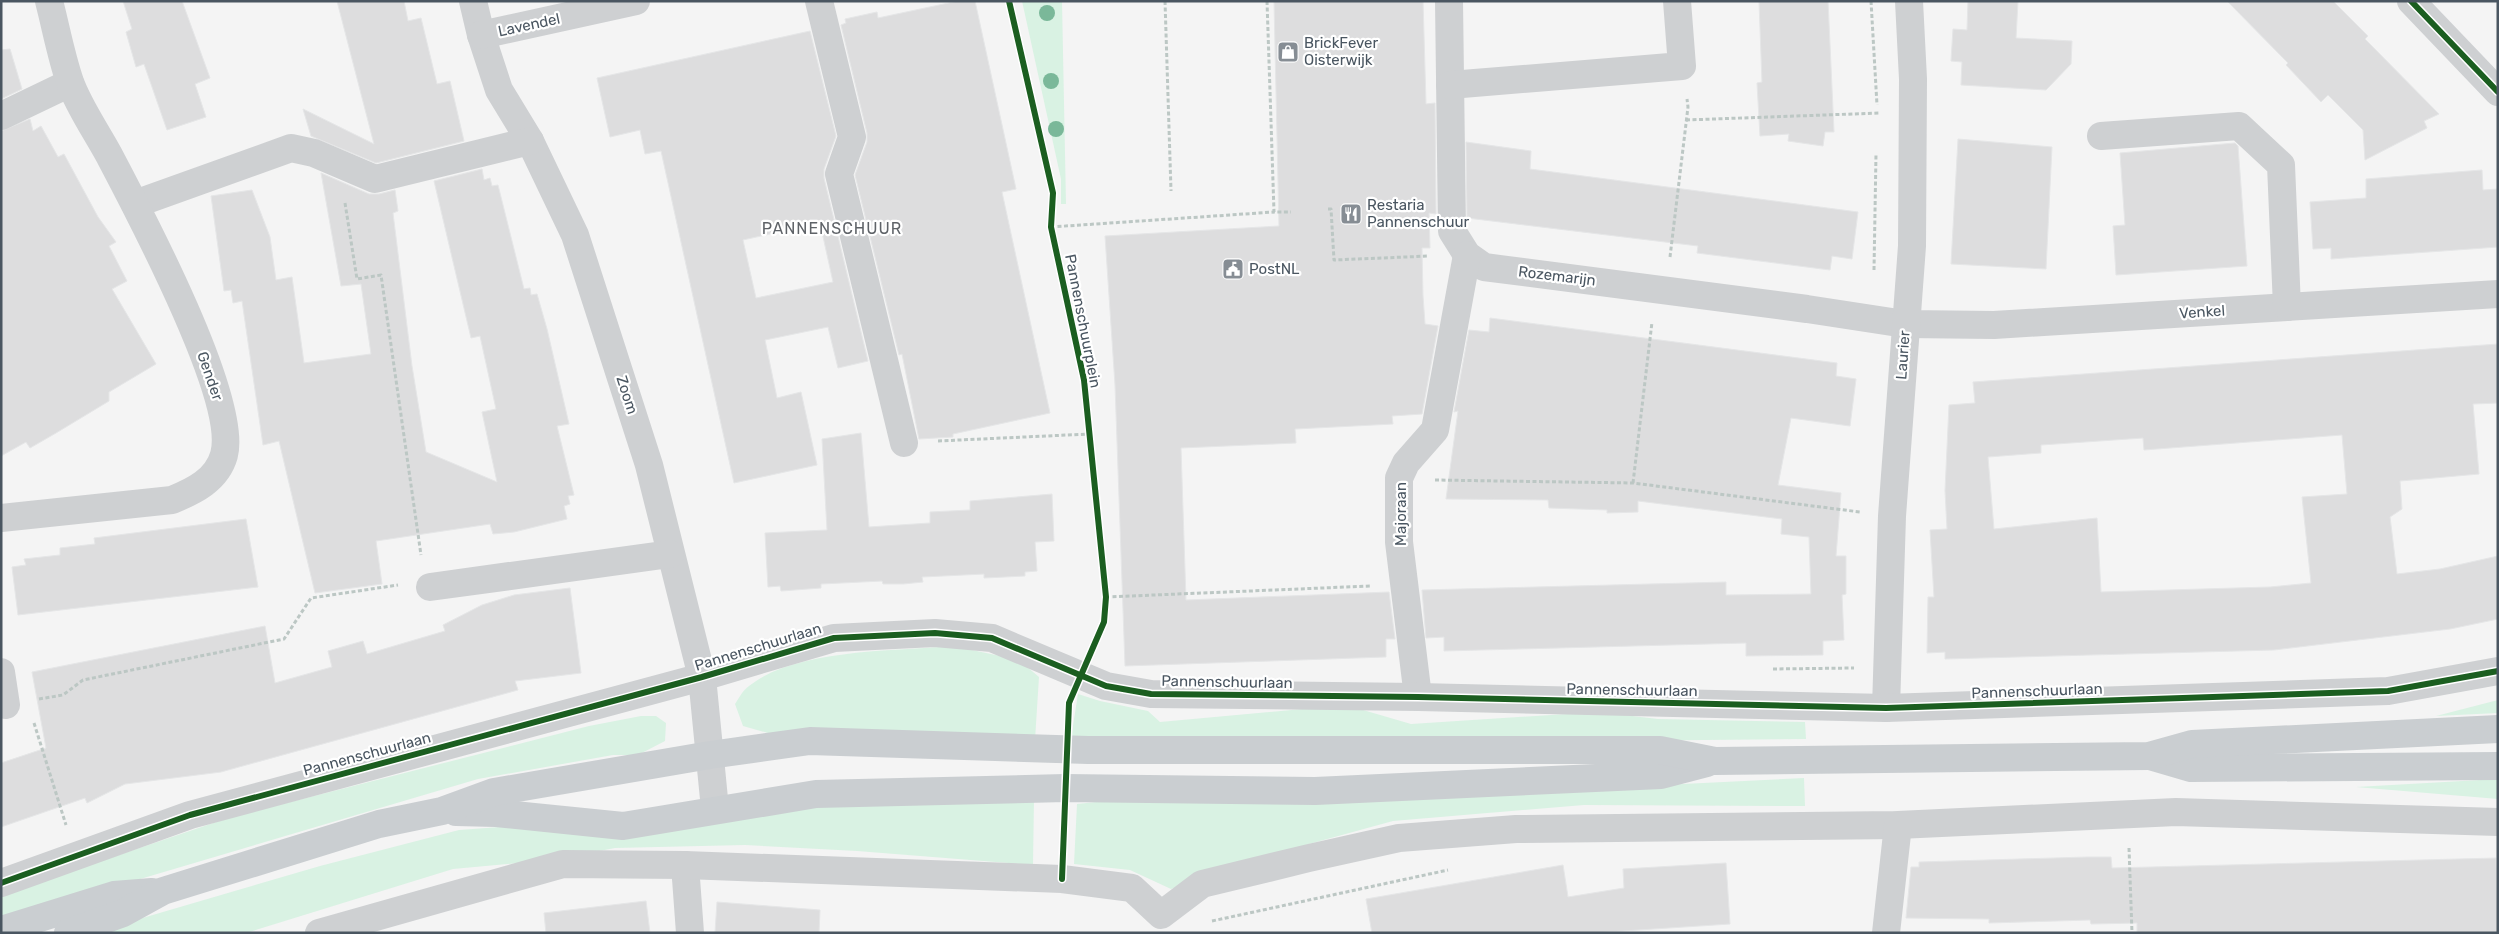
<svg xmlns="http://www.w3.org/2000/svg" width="2499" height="934" font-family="Rubik,sans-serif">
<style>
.green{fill:#d9f2e3}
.building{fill:#ddddde;stroke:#e5e6e7;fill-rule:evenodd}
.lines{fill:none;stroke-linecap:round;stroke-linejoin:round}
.path{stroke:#bcc7c4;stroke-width:3;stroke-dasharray:4 2.5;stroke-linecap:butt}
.minor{stroke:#ced0d2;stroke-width:28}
.major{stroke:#caced1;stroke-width:28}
.cycleway-casing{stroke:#fff;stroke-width:9}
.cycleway{stroke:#1b5e20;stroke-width:6}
.tree{fill:#7ab899}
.labels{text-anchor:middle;stroke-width:4.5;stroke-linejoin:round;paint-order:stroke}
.street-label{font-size:15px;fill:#4a5661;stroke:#fff}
.poi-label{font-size:15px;fill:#4a5661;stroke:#fff;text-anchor:start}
.neighbourhood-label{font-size:16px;letter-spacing:1px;fill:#5f6368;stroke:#fff}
</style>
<rect width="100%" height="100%" fill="#f4f4f4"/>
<!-- green -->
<g class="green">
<path d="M1022 1H1062L1066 204H1061V179Z"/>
<path d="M953 646 1019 660 1039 677 1035 740 768 733 743 726 735 704C739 698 743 690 749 686 795 649 895 651 953 646Z"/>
<path d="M1078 694 1100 701 1148 711 1160 722 1346 705 1411 724 1598 712 1658 719 1805 722 1806 739 1603 741 1071 738Z"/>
<path d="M2498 700V713L2436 716Z"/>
<path d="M641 716H656L666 723 665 741 638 755H613L478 779 76 898 1 923V895L228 818 589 726Z"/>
<path d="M1804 778 1805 806 1584 805 1393 821 1309 844 1171 889 1130 870 1074 864 1077 804 1125 799 1415 797Z"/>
<path d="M2498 779V799L2356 787Z"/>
<path d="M1034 799 1033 865 857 851 745 845 615 848 552 860 453 869 246 933H100L122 924 320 866 459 830 848 801Z"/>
</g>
<!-- building -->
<g class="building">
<path d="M123 1H182L210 78 195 84 206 117 167 130 144 64 136 67 126 32 132 29Z"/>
<path d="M337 1H404L408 21 421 18 437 84 450 81 464 141 376 163 311 136 303 109 374 144Z"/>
<path d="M958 1H975L1016 189 1002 192 1050 413 953 434V437L919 439 902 354 899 355 855 175 867 142V133L841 25 846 23 845 19 877 12 878 18Z"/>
<path d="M1274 1H1423L1426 104 1435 103 1436 214 1429 213 1430 248H1422L1423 296 1425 324 1438 326 1422 414 1392 416 1393 424 1295 429 1296 443 1181 448 1186 600 1389 592 1395 639H1386V657L1125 666 1115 385 1105 236 1279 226Z"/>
<path d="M1759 1H1828L1834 132H1825L1823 146 1788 141 1789 134 1760 136 1757 83 1762 82Z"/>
<path d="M1968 1H2018L2016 38 2072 41 2071 64 2046 90 1961 85 1962 62 1951 61 1953 29 1967 30Z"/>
<path d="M2227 1H2333L2368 36 2365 39 2439 114 2424 121 2427 128 2365 160 2363 130 2328 95 2321 102 2286 65 2288 63Z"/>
<path d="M810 31 836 136 824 169V178L868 361 838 368 828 327 765 340 777 398 801 392 817 465 734 483 661 151 645 154 640 130 610 137 597 78ZM820 223 833 282 756 298 743 240Z"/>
<path d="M10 49 22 89 1 99V50Z"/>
<path d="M30 119 33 131 41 126 58 157 64 154 98 217 116 242 109 246 127 281 112 289 156 364 109 392V401L56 433 30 448 26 442 1 456V131Z"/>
<path d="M1958 139 2052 147 2046 269 1951 264Z"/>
<path d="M1466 142 1531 151 1530 169 1858 212 1852 259 1832 256 1830 270 1697 253 1698 246 1467 218Z"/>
<path d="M2235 143 2238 146 2247 266 2116 275 2113 226 2125 225 2120 153Z"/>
<path d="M482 169 484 180 490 178 492 186 498 185 524 289 530 288 531 295 537 294 547 329 569 424 557 426 574 495 568 496 570 504 564 506 567 519 514 532 493 534 490 524 376 541 382 584 315 593 279 441 263 445 242 301 233 303 231 290 224 291 211 196 252 190 270 237 276 280 292 277 304 363 371 354 361 284 341 286 321 173 369 194H379L395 190 398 211 393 213 412 366 426 452 497 482 482 412 496 409 480 336 471 338 434 181Z"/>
<path d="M2482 170 2483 190 2498 189V247L2331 259V248L2313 249 2310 202 2366 198V179Z"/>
<path d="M1490 318 1837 363 1836 376 1856 379 1850 426 1791 418 1778 485 1841 493 1836 556H1846V594L1842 595 1844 640 1823 641V655L1746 656V643L1444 651V637L1426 638 1422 590 1726 582V595L1811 594 1809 537 1781 534 1782 519 1638 501V512L1607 513V510L1549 508 1548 500 1446 499 1458 411 1454 412 1469 330 1489 332Z"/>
<path d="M2498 344V403L2473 404 2479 474 2400 481 2402 509 2390 517 2397 574 2440 569 2498 556V619L2450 629 2274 650 1945 659V652L1927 653 1928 597H1934L1930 530 1947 529 1945 491 1949 405 1975 403 1973 382ZM2342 435 2347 494 2302 497 2311 583 2270 587 2101 592 2097 518 1994 529 1988 457 2041 453V445L2143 438 2144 450Z"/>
<path d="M861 433 869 527 930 523V512L970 510V501L1052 494 1054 541 1035 542 1037 571 1025 572V576L1005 577 984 578V574L922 577 923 582 903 584H883L882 581 821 584V588L781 591 780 586 768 587 765 533 827 530 822 439Z"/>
<path d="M246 519 258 587 18 615 12 567 26 565 24 559 60 555V548L95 544 94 538Z"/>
<path d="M570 588 581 673 515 681 518 690 221 772 125 784 87 803 85 798 1 827V763L46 748 32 672 265 626 275 683 332 667 328 651 363 641 367 654 445 631 443 625 482 605 514 595Z"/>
<path d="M2087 857H2111L2112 868 2496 858 2498 933H2137V923L2091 924 2090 920 1989 923V919L1906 918 1911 867H1919V862Z"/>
<path d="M1726 863 1730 924 1592 933H1372L1366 899 1563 865 1568 897 1624 888 1623 869Z"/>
<path d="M646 901 650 933H546L544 913Z"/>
<path d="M717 902 820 910 819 933H715Z"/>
</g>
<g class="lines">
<!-- path -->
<g class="path">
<path d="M1165 1 1171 191"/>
<path d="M1267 1 1274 212H1291"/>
<path d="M1871 1 1877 105"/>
<path d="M1686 120 1880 113"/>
<path d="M345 203 357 279 381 275 421 555"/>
<path d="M1328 209H1331L1334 260 1429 256"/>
<path d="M1051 227 1274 212"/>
<path d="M1670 257 1688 107 1687 99"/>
<path d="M1874 270 1876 154"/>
<path d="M938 441 1089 434"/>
<path d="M1435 480 1633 483 1860 512"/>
<path d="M1633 483 1652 322"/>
<path d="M1106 597 1370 586"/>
<path d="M1773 669 1854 668"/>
<path d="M39 699 63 695 83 680 284 639 311 598 398 585"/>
<path d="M34 723 66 825"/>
<path d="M2129 848 2132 933"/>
<path d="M1212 921 1448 870"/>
</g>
<!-- minor -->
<g class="minor">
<path d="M473 1 481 35 499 90 530 141 575 235 649 465 702 677 715 809"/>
<path d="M819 1 852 137 839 174 904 443"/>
<path d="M1449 1 1452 231 1467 255 1484 267 1807 309 1905 324 1994 325 2498 294"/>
<path d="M2411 1 2498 92"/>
<path d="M481 35 636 1"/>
<path d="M1450 85 1682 66 1677 1"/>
<path d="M1 116 70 83"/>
<path d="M2101 136 2239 126 2281 165 2287 307"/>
<path d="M135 204 291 148 314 153 375 179 530 141"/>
<path d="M1 518 172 500C194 491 217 480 224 455 239 400 138 210 109 155 96 131 79 107 70 82 61 56 56 28 49 1"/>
<path d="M430 587 670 554"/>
<path d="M1 672 6 705"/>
<path d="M1418 697 1399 542V478L1406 463 1435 430 1467 255"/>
<path d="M1886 708 1892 516 1912 246 1913 79 1909 1"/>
<path d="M685 865 690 933"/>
<path d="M1 883 190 815 702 677 834 638 935 633 992 638 1106 686 1151 694 1418 697 1886 708 2388 691 2498 671"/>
<path d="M319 933 563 864 685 865 1062 879 1132 888 1161 915 1202 884 1309 858 1399 838 1516 829 1898 825 2176 812 2498 822"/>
<path d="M1886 933 1898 825"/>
</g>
<!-- major -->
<g class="major">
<path d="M2150 756 2191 768 2498 766"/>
<path d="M456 812 496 813 623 826 816 794 1065 788 1315 791 1661 775 1707 763"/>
<path d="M1 930 114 895 152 892"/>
<path d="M68 933 123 913 163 891 379 824 442 811 494 792 710 755 810 741 1088 750H1660L1715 761 2149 756 2192 744 2498 729"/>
</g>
<!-- cycleway casing -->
<g class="cycleway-casing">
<g id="cycleway">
<path d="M1009 1 1053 193 1051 227 1084 380 1106 597 1104 622 1069 703 1062 879"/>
<path d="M2411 1 2498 92"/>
<path d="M1 883 190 815 702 677 834 638 935 633 992 638 1106 686 1151 694 1418 697 1886 708 2388 691 2498 671"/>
</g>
</g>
<!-- cycleway -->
<use href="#cycleway" class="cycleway"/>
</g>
<!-- trees -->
<g class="tree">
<circle cx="1047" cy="13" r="8"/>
<circle cx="1051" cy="81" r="8"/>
<circle cx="1056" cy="129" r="8"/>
</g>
<!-- icons -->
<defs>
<g id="shop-square" transform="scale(1.125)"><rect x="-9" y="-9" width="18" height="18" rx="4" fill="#868d94" stroke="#fff"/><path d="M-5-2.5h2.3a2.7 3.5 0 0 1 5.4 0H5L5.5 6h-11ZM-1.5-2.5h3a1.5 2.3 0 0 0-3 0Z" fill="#fff"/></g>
<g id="restaurant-square" transform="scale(1.125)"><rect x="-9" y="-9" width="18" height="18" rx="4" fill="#868d94" stroke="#fff"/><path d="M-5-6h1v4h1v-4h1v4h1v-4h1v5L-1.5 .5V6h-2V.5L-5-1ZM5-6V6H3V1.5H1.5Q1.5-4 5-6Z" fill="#fff"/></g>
<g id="civic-square" transform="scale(1.125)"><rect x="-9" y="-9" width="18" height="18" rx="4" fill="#868d94" stroke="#fff"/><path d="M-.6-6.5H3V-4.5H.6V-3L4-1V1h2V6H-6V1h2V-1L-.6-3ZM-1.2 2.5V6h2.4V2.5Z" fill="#fff"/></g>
</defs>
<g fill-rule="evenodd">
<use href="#shop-square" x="1288" y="52"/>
<use href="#restaurant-square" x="1351" y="214"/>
<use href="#civic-square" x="1233" y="269"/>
</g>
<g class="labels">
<!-- street labels -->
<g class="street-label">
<text transform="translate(529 25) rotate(-12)" y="5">Lavendel</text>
<text transform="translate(1557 276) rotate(7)" y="5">Rozemarijn</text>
<text transform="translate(2202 312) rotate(-4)" y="5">Venkel</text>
<text transform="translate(1083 321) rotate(79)" y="5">Pannenschuurplein</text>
<text transform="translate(1903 355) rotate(-86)" y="5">Laurier</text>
<text transform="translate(210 376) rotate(71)" y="5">Gender</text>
<text transform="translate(627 395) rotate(72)" y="5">Zoom</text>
<text transform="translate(1401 514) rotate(-90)" y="5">Majoraan</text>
<text transform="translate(758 647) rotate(-17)" y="5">Pannenschuurlaan</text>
<text transform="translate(1227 682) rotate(1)" y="5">Pannenschuurlaan</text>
<text transform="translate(1632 690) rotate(1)" y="5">Pannenschuurlaan</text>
<text transform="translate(2037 691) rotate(-2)" y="5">Pannenschuurlaan</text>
<text transform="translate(367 754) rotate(-15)" y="5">Pannenschuurlaan</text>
</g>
<!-- poi labels -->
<g class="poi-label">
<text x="1304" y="48">BrickFever<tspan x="1304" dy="17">Oisterwijk</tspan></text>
<text x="1367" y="210">Restaria<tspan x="1367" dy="17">Pannenschuur</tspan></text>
<text x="1249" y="274">PostNL</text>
</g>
<!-- neighbourhood labels -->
<g class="neighbourhood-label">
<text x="832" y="234">PANNENSCHUUR</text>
</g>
</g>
<!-- border -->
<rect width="2499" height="934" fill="none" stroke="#4a5661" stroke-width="5"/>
</svg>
